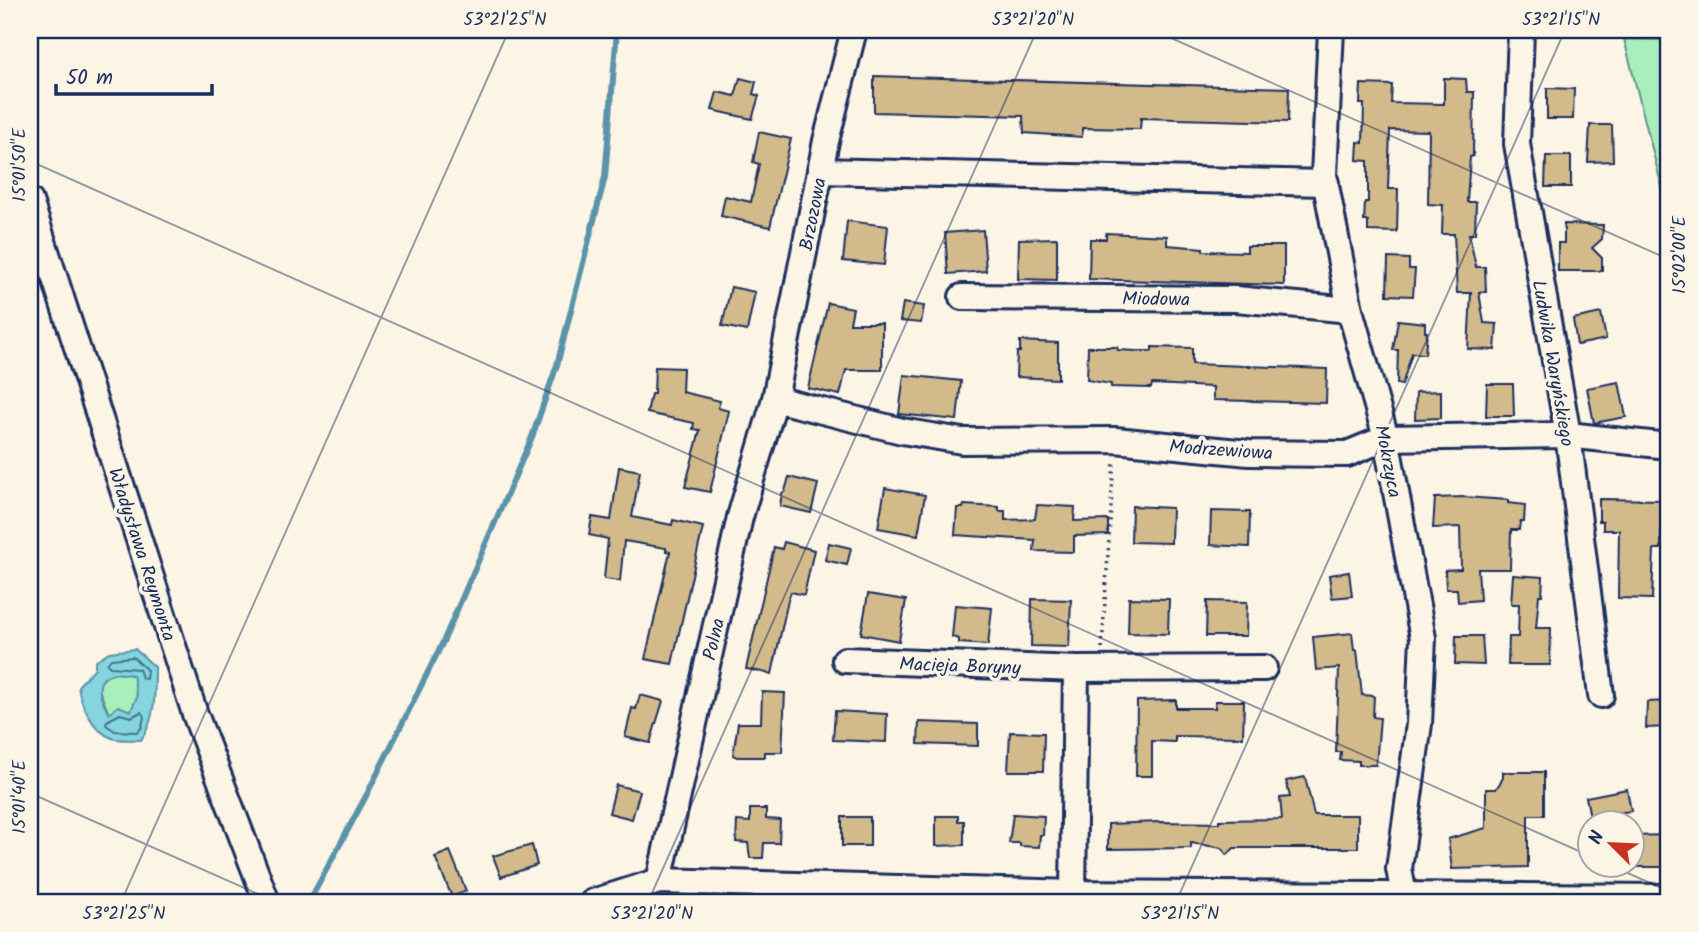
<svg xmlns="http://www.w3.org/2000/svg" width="1698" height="932" font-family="Kalam,sans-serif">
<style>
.green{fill:#a8efbb;stroke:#628f8c;stroke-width:2}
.water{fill:#84d5dd;stroke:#5a93aa;stroke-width:2;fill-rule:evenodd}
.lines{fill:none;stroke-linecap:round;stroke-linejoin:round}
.shore{stroke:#457191;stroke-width:2}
.stream{stroke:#5a93aa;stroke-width:6}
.building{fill:#d3ba8a;stroke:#1b2f5e;stroke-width:2}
.street-casing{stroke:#1b2f5e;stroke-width:30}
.path{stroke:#1b2f5e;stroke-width:3.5;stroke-dasharray:2 5;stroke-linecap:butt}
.street{stroke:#fcf5e5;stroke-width:24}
.ticks{fill:none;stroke:#1b2f5e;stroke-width:2;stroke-opacity:0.45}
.labels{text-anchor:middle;stroke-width:7;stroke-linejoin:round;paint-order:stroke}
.street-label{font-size:19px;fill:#1b2f5e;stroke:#fcf5e5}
.neatline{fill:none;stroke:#1b2f5e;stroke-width:2.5}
.ticks-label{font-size:18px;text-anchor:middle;fill:#1b2f5e}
</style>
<rect width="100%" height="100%" fill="#fcf5e5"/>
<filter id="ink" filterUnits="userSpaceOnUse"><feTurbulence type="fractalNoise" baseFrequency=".0143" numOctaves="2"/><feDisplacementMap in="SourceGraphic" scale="14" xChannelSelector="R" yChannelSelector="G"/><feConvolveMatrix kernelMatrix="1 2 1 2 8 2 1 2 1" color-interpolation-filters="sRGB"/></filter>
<g filter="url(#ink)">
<!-- green -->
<g class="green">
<path d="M1624 39 1668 40V211Z"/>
<path d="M115 673 134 675 137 697 131 711 109 714 98 687C102 679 106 675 115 673Z"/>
</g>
<!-- water -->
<path class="water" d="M135 649 155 667C155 692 156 719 141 740 132 739 120 741 112 738 93 731 80 704 78 686L95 668V661L109 652ZM115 673 133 675 137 697 131 711 118 706 109 714C100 699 91 678 115 673Z"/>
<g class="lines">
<!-- shore -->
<g class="shore">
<path d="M133 657 147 670 146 679 142 678 139 669 110 667 107 664 111 659Z"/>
<path d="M141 712 144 716 142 727 137 732 115 731 106 725 107 721 120 714 131 717Z"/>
</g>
<!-- stream -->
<path class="stream" d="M310 900 366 796 443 642 532 437 557 365 605 177 617 30"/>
</g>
<!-- building -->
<g class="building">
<path d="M874 76 1289 88 1288 122 1141 118 1140 129 1082 128V137L1024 133 1023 116 874 112Z"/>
<path d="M740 78 756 82 753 94 759 96 752 119 712 110 717 92 735 96Z"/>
<path d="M1444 78 1466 79 1467 92H1474L1473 156 1470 157 1467 202H1476L1475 234H1469L1476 267H1485L1486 292H1479L1484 323 1497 324 1495 350 1468 349 1471 293H1457L1454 234H1442L1443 205 1428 204 1429 131 1390 130 1388 189H1398L1397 232 1368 231V221H1364L1365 202H1368V161L1357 160 1358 142 1363 143 1364 104H1360L1361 84 1392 85 1391 103 1444 104Z"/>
<path d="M1547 88 1574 89 1573 119H1547Z"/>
<path d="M1590 125H1612L1613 161 1588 162Z"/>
<path d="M759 132 791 139 770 227 721 216 725 196 751 202 759 164 753 162Z"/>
<path d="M1546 156H1571V187H1545Z"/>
<path d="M847 221 888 226 884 265 843 261Z"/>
<path d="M1564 224 1603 225 1602 239 1592 248 1602 258V271H1558V243H1564Z"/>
<path d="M983 230 986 271 948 274 945 233Z"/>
<path d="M1106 233 1167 236V245L1203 248V251L1247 252V246H1284V285L1089 279 1090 239H1106Z"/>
<path d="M1057 238V280L1018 279 1019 239Z"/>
<path d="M1388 258 1409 259V269H1415L1413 296 1387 295Z"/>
<path d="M731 287 755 292 747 331 722 326Z"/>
<path d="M828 303 853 308 850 323H882V370H846L840 395 808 388Z"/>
<path d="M903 303 924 306 921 323 900 321Z"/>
<path d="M1601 313 1606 339 1577 345 1573 319Z"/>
<path d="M1398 320 1425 323V332H1427L1425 354 1412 353 1402 385 1397 384 1398 350H1393Z"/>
<path d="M1020 341 1058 343V379L1016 377 1017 352H1020Z"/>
<path d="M1088 347H1117L1118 350 1136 351H1152V347L1192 348V364L1327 369 1326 403 1213 400V387L1152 384 1151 388 1111 387V384L1087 380Z"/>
<path d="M655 367 683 368 682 392 720 401 718 408 729 411 710 492 685 487 700 430 693 429 694 423 647 413 651 394H654Z"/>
<path d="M904 375 961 381 957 420 899 414Z"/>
<path d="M1619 382 1626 417 1594 423 1587 388Z"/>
<path d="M1487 384H1513L1514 416H1486Z"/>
<path d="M1441 391V418L1415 419 1416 392Z"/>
<path d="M619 467 640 471 632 517 672 525 673 520 703 527 672 664 645 659 670 552 666 551V548L624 541 620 581 604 579 608 539 589 535 592 517 611 520Z"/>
<path d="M789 477 818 484 811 513 780 506 782 493 785 491Z"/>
<path d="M885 488 925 495 918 535 878 528Z"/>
<path d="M1464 497 1508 500V503L1525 505 1524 522H1520L1519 530H1511L1510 569H1478L1480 600 1458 602 1457 589H1446L1445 570 1461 569 1460 527 1433 528 1435 498Z"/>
<path d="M1599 499 1668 500V531H1661V549H1654L1652 599 1618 598 1619 530H1603V521H1599Z"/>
<path d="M964 505 999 507V511H1005V520L1035 519 1037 505 1075 507 1074 521 1108 520V535L1074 536V552L1034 551 1035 540 955 535 957 508H963Z"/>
<path d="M1132 506 1172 508 1171 543 1131 542Z"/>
<path d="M1211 511 1250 512 1249 547 1210 545Z"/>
<path d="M784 542 814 550 804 595 791 592 788 600 772 674 746 669 774 547 782 549Z"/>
<path d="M829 543 851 548 847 565 825 560Z"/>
<path d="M1349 572 1352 596 1332 598 1329 575Z"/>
<path d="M1513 575 1543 577 1542 595H1539L1536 628H1551L1550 665H1508L1509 637H1518L1519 604H1511Z"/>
<path d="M868 594 906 600 899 641 861 634Z"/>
<path d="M1129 598 1169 599 1168 634 1128 633Z"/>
<path d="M1032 599 1071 600 1069 647 1031 646Z"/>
<path d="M1207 601 1247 602 1246 636H1206Z"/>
<path d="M955 605 992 608 988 645 959 643V639L952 637Z"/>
<path d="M1352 633 1354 650H1357L1362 695 1374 696 1373 717 1380 718 1376 765H1359V761L1340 760 1341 752H1336L1339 668 1316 670 1313 637Z"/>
<path d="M1456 636H1482L1484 665 1455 664Z"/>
<path d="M762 692 785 693 782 752H765V757H737L733 755 738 723H761Z"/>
<path d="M640 695 663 701 650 743 625 737 632 708 636 709Z"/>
<path d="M1176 700V708H1215V701H1244L1243 737 1175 736V742L1152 741V776H1136L1137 701Z"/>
<path d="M1668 701V727L1646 728 1647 702Z"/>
<path d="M835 711 887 714 886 742 833 740Z"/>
<path d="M919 722 978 724V746L918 744Z"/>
<path d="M1010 732 1044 733 1043 771H1008Z"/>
<path d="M1503 772H1544V815H1528V867L1452 869 1448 839 1486 828V789H1496L1503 778Z"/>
<path d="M1305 777 1314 815H1358V848H1234L1227 855 1222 848 1191 843V848L1108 849V824L1160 822 1219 823V820L1282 819 1280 798 1290 797 1286 781Z"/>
<path d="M616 785 640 791 632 819 609 813Z"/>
<path d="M1627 789 1631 811 1590 817 1586 797Z"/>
<path d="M750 809H766V819L780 820 779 843H764L763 858H750L748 843 736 842 737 821 750 822Z"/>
<path d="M1013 814 1044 816 1043 835H1040L1039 847 1020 846V843H1009Z"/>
<path d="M936 816H958V821H964V845L936 846Z"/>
<rect x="842" y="817" width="28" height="29"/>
<path d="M1668 835V867H1632V836Z"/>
<path d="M532 845 537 865 501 877 493 856Z"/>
<path d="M450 851 466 891 452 897 435 857Z"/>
</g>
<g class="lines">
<!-- street casing -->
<g class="street-casing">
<g id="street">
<path d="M1331 30 1324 175 1350 310 1386 438 1423 638 1419 724 1399 869 1404 895"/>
<path d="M1521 30 1517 144 1568 435 1601 695"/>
<path d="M820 171 1326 183"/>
<path d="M30 201 195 714 267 902"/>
<path d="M962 297 1236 299 1350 310"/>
<path d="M775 399 902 431 962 441 1115 440 1249 453 1347 454 1386 438 1568 435 1668 446"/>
<path d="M845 660 1076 669 1264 668"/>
<path d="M659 881 740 517 775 399 826 141 854 30"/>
<path d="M1073 893 1076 669"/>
<path d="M593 902 659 881 1073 893 1668 897"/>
</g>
</g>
<!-- path -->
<path class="path" d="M1102 648 1114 460"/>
<!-- street -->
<use href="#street" class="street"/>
</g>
</g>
<!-- ticks -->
<path class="ticks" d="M1153 30 1668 259M30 161 1590 856M30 793 276 902M1612 866 1668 891M121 902 509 30M648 902 1037 30M1176 902 1565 30"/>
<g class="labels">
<!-- street labels -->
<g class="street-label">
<text transform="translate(812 214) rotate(-79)" y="7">Brzozowa</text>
<text transform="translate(1156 298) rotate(1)" y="7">Miodowa</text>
<text transform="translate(1554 363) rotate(80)" y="7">Ludwika Waryńskiego</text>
<text transform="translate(1221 449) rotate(4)" y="7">Modrzewiowa</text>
<text transform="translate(1389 461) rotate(79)" y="7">Mokrzyca</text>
<text transform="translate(143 554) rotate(72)" y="7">Władysława Reymonta</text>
<text transform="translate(713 639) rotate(-77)" y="7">Polna</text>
<text transform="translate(960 665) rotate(2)" y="7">Macieja Boryny</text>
</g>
</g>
<!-- margin -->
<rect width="1698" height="932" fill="none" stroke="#fcf5e5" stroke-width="77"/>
<!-- north arrow -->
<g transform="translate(1611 844) rotate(294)"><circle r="33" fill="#fcf5e5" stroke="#a2a6af" stroke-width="2"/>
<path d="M0-5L12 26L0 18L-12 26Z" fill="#c8321e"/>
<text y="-10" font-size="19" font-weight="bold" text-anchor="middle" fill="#1b2f5e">N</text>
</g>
<!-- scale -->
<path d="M56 84v10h156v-10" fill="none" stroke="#1b2f5e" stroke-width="3.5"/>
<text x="66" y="84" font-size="21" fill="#1b2f5e" stroke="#fcf5e5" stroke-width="5" paint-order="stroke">50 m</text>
<rect x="38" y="38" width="1622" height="856" class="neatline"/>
<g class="ticks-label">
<text x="505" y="25">53°21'25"N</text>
<text x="1033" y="25">53°21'20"N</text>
<text x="1561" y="25">53°21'15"N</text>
<text transform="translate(19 165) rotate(-90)" y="6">15°01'50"E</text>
<text transform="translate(1679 255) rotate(-90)" y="6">15°02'00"E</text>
<text transform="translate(19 797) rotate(-90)" y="6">15°01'40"E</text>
<text x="124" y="919">53°21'25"N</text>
<text x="652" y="919">53°21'20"N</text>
<text x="1180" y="919">53°21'15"N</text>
</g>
</svg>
